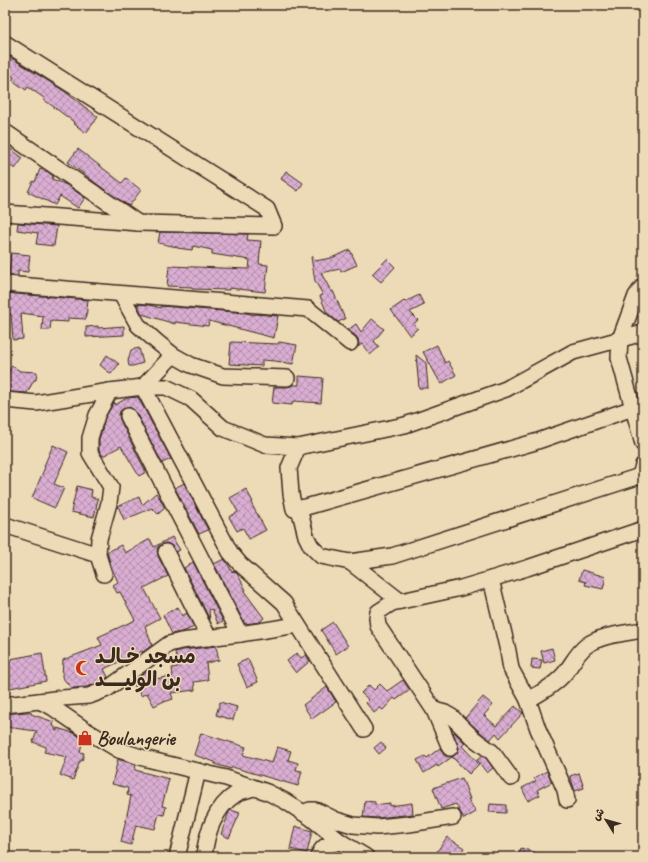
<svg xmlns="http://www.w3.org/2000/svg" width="648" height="862" font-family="Caveat,'Playpen Sans Arabic',sans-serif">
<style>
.building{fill:url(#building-cross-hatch);stroke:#3b2a1e}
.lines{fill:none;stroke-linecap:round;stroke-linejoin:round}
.minor-casing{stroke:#3b2a1e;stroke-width:18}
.minor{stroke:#eddbb8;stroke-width:15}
.labels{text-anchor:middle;stroke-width:3;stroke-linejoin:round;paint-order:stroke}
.poi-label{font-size:20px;font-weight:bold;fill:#3b2a1e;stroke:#eddbb8;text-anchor:start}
</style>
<defs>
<pattern id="building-cross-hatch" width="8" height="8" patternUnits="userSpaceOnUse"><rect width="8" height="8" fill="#daaed2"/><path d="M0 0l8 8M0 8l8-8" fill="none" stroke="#b28eaa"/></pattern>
</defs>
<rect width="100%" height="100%" fill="#eddbb8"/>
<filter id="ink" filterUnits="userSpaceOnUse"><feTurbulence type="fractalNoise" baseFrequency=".025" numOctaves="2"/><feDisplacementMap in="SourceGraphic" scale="8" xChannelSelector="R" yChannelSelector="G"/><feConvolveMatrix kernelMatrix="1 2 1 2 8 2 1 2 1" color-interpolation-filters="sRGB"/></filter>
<g filter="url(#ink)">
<!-- building -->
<g class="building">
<path d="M5 54 64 91 98 117 86 133 73 123 74 122 43 99 44 98 28 87 26 90 12 80 14 77 5 71Z"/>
<path d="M5 145 23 158 15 169 5 162Z"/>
<path d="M78 149 122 183 126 178 141 190 129 206 105 190 68 162Z"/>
<path d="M40 169 48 172 53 176 52 179 67 185 85 198 78 208 60 196 55 205 28 192 33 181 35 182Z"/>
<path d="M286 171 303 183 298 191 281 179Z"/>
<path d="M18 223 57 226 54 246 36 244 38 233 17 230Z"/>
<path d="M160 232 248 234 247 240 261 241 259 264 268 265 265 292 229 288V290L192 289V287L167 286 169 266 249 269 250 260 212 254V250L193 246 192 250 177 248V247L158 243Z"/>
<path d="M350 250 357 265 341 272 340 269 321 273 331 291H333L345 319 338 322 327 313 320 296 323 295 315 281 311 257 312 256 315 261 331 258Z"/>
<path d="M11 253 30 255 28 272 18 271V276L9 275Z"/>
<path d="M387 259 395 267 381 282 372 274Z"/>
<path d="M5 293 88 300 86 319 68 318V322L51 321 50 330H42L43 316 21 313 23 339 13 340 11 314H5Z"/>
<path d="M419 295 424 305 410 312 418 320 414 324 418 328 410 336 391 310 404 301 405 302Z"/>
<path d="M137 304 150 305 161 308V306L246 313 255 315V314L278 316 274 338 209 321 208 326 175 322V324L142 314Z"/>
<path d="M372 319 384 329 374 341 379 347 370 355 362 344 358 347 359 344 358 339 356 336 348 330 356 324 361 332Z"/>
<path d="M98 326V328L124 326V335L86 337V327Z"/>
<path d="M231 342 278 344 279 342 297 345 293 364 275 361 262 360V366L229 364Z"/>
<path d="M437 345 445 363 448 361 456 375 441 384 423 352Z"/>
<path d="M139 348 143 363 133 366H129L128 361 131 350Z"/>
<path d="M107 355 119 364 111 374 100 365Z"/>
<path d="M416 355 426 363 428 388H419Z"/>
<path d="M12 366 20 371 37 372 36 380H34L27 393 12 392 5 388V378Z"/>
<path d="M299 376 323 378 321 403 293 401 292 405 272 403 274 387H287L291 386 293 385H299Z"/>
<path d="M138 397 171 459 162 463 136 412 133 409 129 407 124 408 120 411 119 415 120 420 146 472 139 476 121 446 103 456 99 450V439L102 430 103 429 102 428 105 418 114 402 115 405 127 398Z"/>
<path d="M53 445 68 452 54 484 64 488 55 508 32 498 45 467 44 466Z"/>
<path d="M184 483 208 530 199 534 175 488Z"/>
<path d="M77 486 92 490 91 497 98 499 94 517 71 512Z"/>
<path d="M246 489 253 502 251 503 266 530 249 539 243 528 237 531 229 517 238 512 230 498Z"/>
<path d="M156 493 159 497 165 508 158 514 152 508 124 520 118 506 139 497 142 505Z"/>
<path d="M172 537 180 550 176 552 171 545 166 543 162 544 158 547 157 551 158 556 168 576 144 588 160 618 145 626 152 645 143 652 142 651 104 669 108 677 103 681 87 687 72 688H71L62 677 63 660 102 645 98 637 135 620 120 592 117 593 113 585 118 582 112 569 107 552 121 545 125 553 150 539 154 547Z"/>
<path d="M224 559 227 563 232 572 234 571 238 575 246 590 244 591 264 618 260 622 245 624 214 564Z"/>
<path d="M193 562 223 621 218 624 212 609 209 610 210 620 184 568Z"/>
<path d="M582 570 606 577 603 589 585 585 586 582 579 580Z"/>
<path d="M178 607 182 616 187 613 194 627 185 631 172 634 163 615Z"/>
<path d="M333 622 348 646 336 654 321 630Z"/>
<path d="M216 646 219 660 206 663 208 680 194 682 195 690 171 693 173 699 164 702V701L154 706 147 693 141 696 132 682 149 670 155 679 173 676 172 668 178 667 175 652 183 650Z"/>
<path d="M552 648 555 660 544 663 541 651Z"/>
<path d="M42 653 46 681 5 689V670H7L5 660Z"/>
<path d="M297 653 301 658 306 655 310 661 296 673 287 661Z"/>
<path d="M248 659 258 682 247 687 237 664Z"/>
<path d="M532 659 542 660 540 669 531 668Z"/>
<path d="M403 680 410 690 396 700 394 698 383 710 380 708 374 713 366 703 369 700 361 693 369 685 374 690 380 684 387 691Z"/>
<path d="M327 687 336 702 312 719 303 705Z"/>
<path d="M483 697 493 705 484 715 496 726 515 706 523 713 500 738 496 733 490 740 479 731 465 718Z"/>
<path d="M220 702 237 707 233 720 216 715Z"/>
<path d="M26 712H31V714L54 722 53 726 55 727 56 731H57V728L74 733 83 739 80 752 84 753 82 761H80L73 780 60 775 67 757 44 752 46 747 33 742 37 731 5 727V714Z"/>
<path d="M454 732 465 743 462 746 479 764 469 774 452 757 438 767 437 765 424 773 417 760 425 756 427 758 440 748 444 755 448 757 454 756 457 753 459 749 458 745 453 733Z"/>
<path d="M201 733 246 747 243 755 272 763 277 747 291 751 288 760 298 763 296 770 302 771 298 786 232 767 231 769 215 764V762L194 755Z"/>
<path d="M381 742 386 748 379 754 374 748Z"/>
<path d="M482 756 486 758 493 768 487 773 477 760Z"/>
<path d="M118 759 136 765 135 770 169 779 162 806 166 807 164 815 159 814 155 829 136 825 131 845 121 842 131 796 127 795 128 788 112 784Z"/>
<path d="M547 771 552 782 537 790 540 795 528 801 522 788 536 781 534 778Z"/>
<path d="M579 773 584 788 575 791 570 776Z"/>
<path d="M462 778 470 799H468L476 812 464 819 456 804 441 809 433 788Z"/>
<path d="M365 801 375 802V805L390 803V806L412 803 413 814 377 818 363 817Z"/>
<path d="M490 804 506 805V813L489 812Z"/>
<path d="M231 810 240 813 229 838 221 834 229 812Z"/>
<path d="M295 826 312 831 307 853 290 849Z"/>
<path d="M447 837 464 848 458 857H443L436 853Z"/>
<path d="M521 848 543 855V857H518Z"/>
</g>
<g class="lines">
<!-- minor casing -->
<g class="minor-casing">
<g id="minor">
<path d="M5 43 267 209 274 226 139 223 5 213"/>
<path d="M5 132 138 223"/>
<path d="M5 284 308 309 350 343"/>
<path d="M643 286 636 296 620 339 619 358 643 444"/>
<path d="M121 294 138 325 157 342 173 355 143 387"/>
<path d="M173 355 191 365 223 376 287 378"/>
<path d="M143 387 230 552 240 564 284 603 364 729"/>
<path d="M5 400 36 403 110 391"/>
<path d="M633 408 535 442 306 507 294 509 291 494 289 468 298 447 405 425 506 389 573 352 643 333"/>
<path d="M128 416 240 634"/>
<path d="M299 508 306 536 311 546 321 556 350 562 392 556 640 476 643 465"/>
<path d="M5 525 98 555"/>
<path d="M166 552 209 638"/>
<path d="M350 562 400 601"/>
<path d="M104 574 98 555 99 539 109 503 111 487 90 453V438L97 415 110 391 143 387H166L191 399 223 428 265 445 298 447"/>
<path d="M491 579 508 651 511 669 528 700 538 729 565 790 567 800"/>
<path d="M528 700C541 693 555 685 565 673 572 664 577 653 586 646 600 635 626 633 643 630"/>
<path d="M39 701 62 698 89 696 107 689 169 644 181 641 240 634 297 625"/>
<path d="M5 705 39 701 52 707 87 731 119 750 147 759 226 778 267 792 285 801 311 818 341 842 366 857"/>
<path d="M434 710 445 713 452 717 473 738 492 752 511 778"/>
<path d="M450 748 434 710 378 626 377 618 378 612 392 603 461 588 491 579 527 568 643 529"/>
<path d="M303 813 310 810H315L320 812 336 820 353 825 377 827 409 824 453 817"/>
<path d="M177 857 198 771"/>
<path d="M204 857C206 834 215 807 236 794 241 791 248 790 254 788"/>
<path d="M318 857C323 844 328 845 341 842"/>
</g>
</g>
<!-- minor -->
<use href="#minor" class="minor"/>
</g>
</g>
<!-- icons -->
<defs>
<g id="mosque-bare" transform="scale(1.2)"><path d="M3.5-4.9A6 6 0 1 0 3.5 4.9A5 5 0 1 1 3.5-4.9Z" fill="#c8321e" stroke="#eddbb8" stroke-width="2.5" paint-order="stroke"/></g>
<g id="shop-bare" transform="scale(1.2)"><path d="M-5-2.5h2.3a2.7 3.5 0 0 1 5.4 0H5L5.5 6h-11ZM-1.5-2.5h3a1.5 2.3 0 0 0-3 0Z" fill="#c8321e" stroke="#eddbb8" stroke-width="2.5" paint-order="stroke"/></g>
</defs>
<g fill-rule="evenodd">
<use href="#mosque-bare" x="83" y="668"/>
<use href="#shop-bare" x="85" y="738"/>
</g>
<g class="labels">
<!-- poi labels -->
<g class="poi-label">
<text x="95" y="663">مسجد خـالـد<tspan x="95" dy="23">بن الوليــــد</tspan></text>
<text x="97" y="745">Boulangerie</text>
</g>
</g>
<!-- margin -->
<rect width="648" height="862" fill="none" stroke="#eddbb8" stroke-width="20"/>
<rect x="10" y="10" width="628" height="842" fill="none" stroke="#3b2a1e" stroke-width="1.5" filter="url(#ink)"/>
<!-- north arrow -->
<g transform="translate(606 820) rotate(307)" stroke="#eddbb8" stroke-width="3" paint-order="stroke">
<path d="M0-3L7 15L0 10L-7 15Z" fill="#3b2a1e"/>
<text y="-6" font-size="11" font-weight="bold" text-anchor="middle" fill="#3b2a1e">ش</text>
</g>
</svg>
